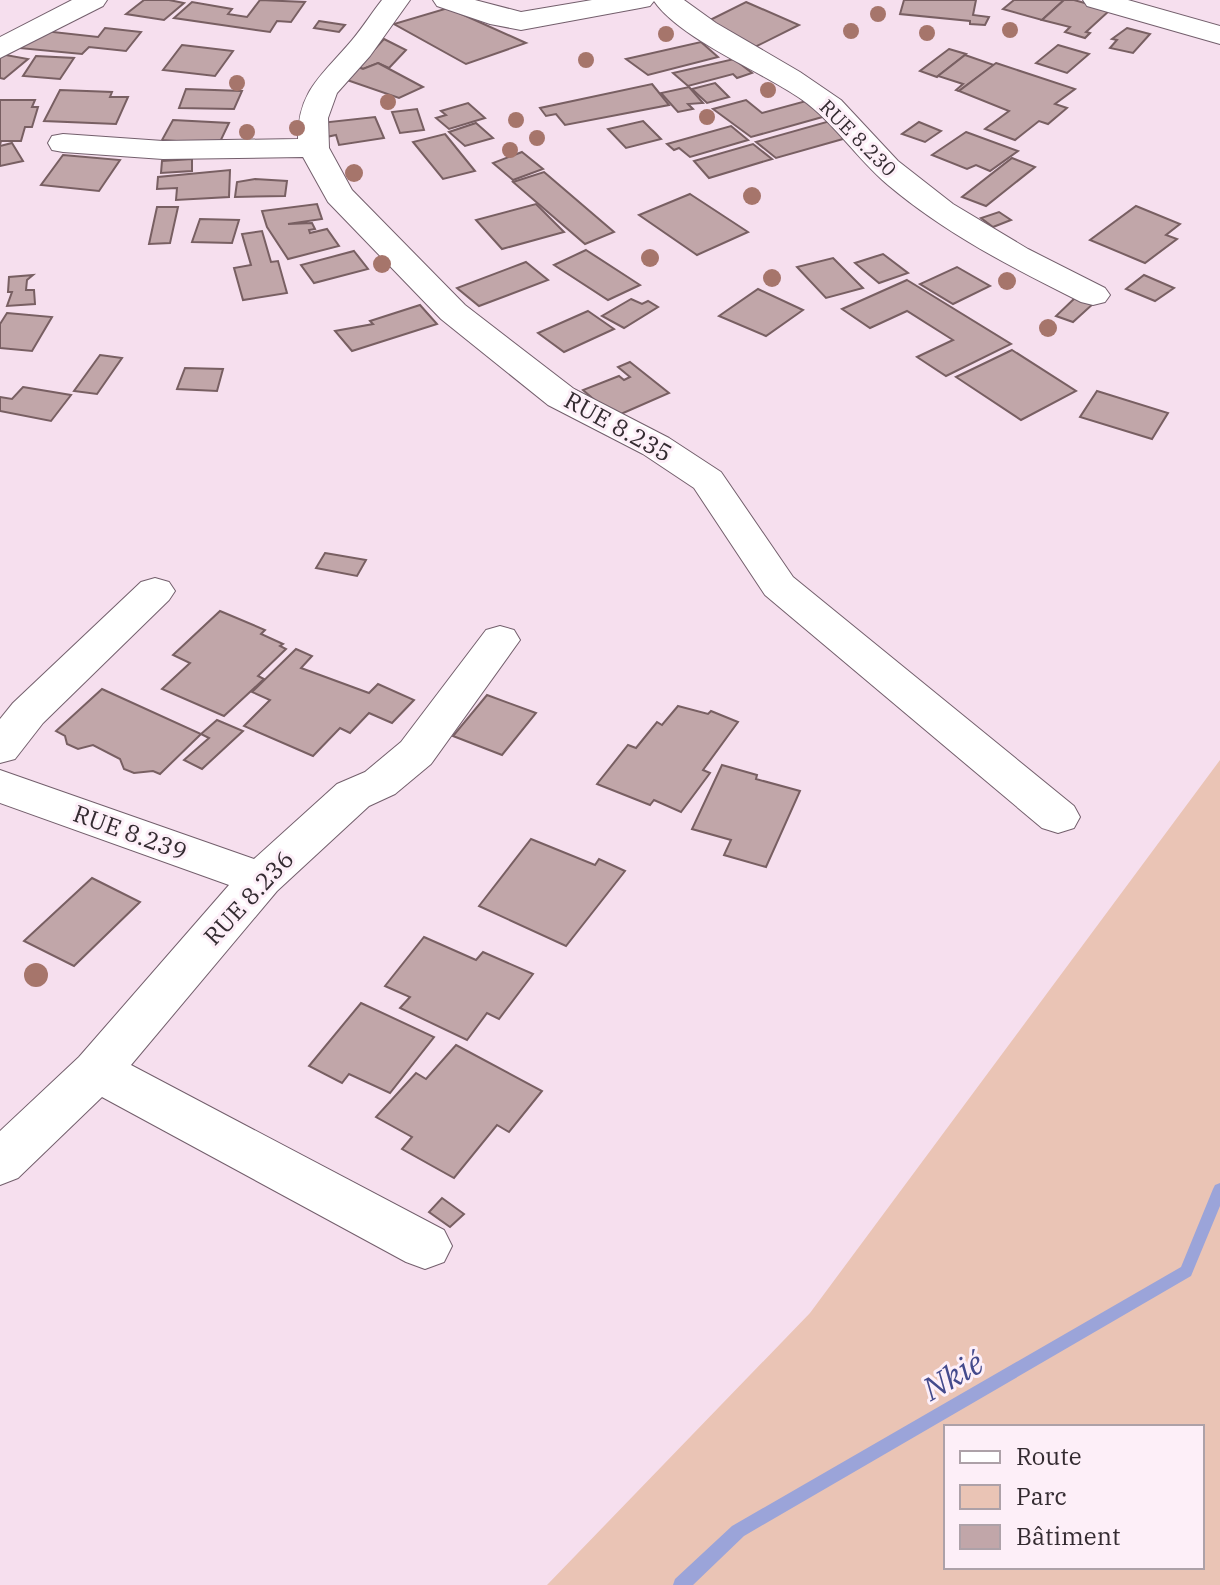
<svg xmlns="http://www.w3.org/2000/svg" width="1220" height="1585" font-family="'IBM Plex Serif',serif">
<style>
.green{fill:#eac4b5;fill-rule:evenodd}
.lines{fill:none;stroke-linecap:round;stroke-linejoin:round}
.stream{fill:#9ba4d9;fill-rule:evenodd}
.building{fill:#c1a6a9;stroke:#785f62;stroke-width:2}
.street-casing{stroke:#735f6c;stroke-width:2}
.street{fill:#fff;fill-rule:evenodd}
.tree{fill:#a6756b}
.labels{text-anchor:middle;stroke-width:6;stroke-linejoin:round;paint-order:stroke}
.far-street-label{font-size:20px;fill:#342b31;stroke:#fdeff8}
.street-label{font-size:24px;fill:#342b31;stroke:#fdeff8}
.near-water-label{font-size:32px;font-style:italic;fill:#444a8c;stroke:#fdeff8}
</style>
<rect width="100%" height="100%" fill="#f6dfee"/>
<!-- green -->
<path class="green" d="M1220 760V1585H547L810 1313ZM946 1427H1202V1567H946Z"/>
<g class="lines">
<!-- stream -->
<path class="stream" d="M1220 1183V1206L1191 1276 744 1536 693 1585H673L675 1579 732 1526 1181 1267 1213 1189 1215 1185Z"/>
</g>
<!-- building -->
<g class="building">
<path d="M144 0H169L184 3 164 20 126 14Z"/>
<path d="M260 0 305 2 291 22 277 21 270 32 174 18 192 2 232 9 228 14 247 17Z"/>
<path d="M904 0H976L973 15 989 17 985 25 970 24V21L900 14Z"/>
<path d="M1014 0H1064L1042 20 1003 9Z"/>
<path d="M1064 0H1074L1110 10 1086 32 1090 33 1085 38 1065 32 1070 27 1042 20Z"/>
<path d="M746 2 799 25 755 47 702 24Z"/>
<path d="M448 8 526 43 466 64 394 24Z"/>
<path d="M319 21 345 25 339 32 314 28Z"/>
<path d="M105 28 141 32 126 51 89 47 82 54 19 48 35 30 98 37Z"/>
<path d="M1127 28 1150 34 1133 53 1110 48 1117 40 1112 39Z"/>
<path d="M384 39 406 50 389 68 378 63 363 69 358 67Z"/>
<path d="M701 42 718 57 648 75 626 59Z"/>
<path d="M182 45 233 51 215 76 163 70Z"/>
<path d="M1058 45 1089 54 1067 73 1036 63Z"/>
<path d="M949 49 966 54 937 77 920 71Z"/>
<path d="M0 54 28 59 4 79 0 78Z"/>
<path d="M965 55 994 65 959 91 956 90 963 84 938 76Z"/>
<path d="M36 56 74 58 60 79 23 76Z"/>
<path d="M734 59 752 73 737 78 733 74 688 86 673 73Z"/>
<path d="M378 63 423 87 399 98 347 80 358 67 363 69Z"/>
<path d="M996 63 1075 89 1055 104 1067 108 1048 124 1039 121 1015 140 985 129 1009 111 959 91Z"/>
<path d="M715 83 729 97 707 103 692 89Z"/>
<path d="M652 84 669 105 565 125 556 114 546 116 540 108Z"/>
<path d="M689 87 703 103 688 104 693 109 678 112 661 93Z"/>
<path d="M186 89 242 91 234 109 179 108Z"/>
<path d="M60 90 112 92 110 97H128L116 124 44 121Z"/>
<path d="M0 100H35L32 107H38L32 127H25L21 141H1L0 145Z"/>
<path d="M746 100 762 113 806 101 826 116 751 137 713 109Z"/>
<path d="M468 103 485 118 449 129 436 118 446 115 441 111Z"/>
<path d="M417 109 424 130 400 133 392 112Z"/>
<path d="M375 117 384 138 339 145 336 135 326 137 320 123Z"/>
<path d="M173 120 229 123 219 144 162 140Z"/>
<path d="M643 121 661 139 626 148 608 129Z"/>
<path d="M830 121 850 137 776 158 756 142Z"/>
<path d="M919 122 941 131 925 142 902 134Z"/>
<path d="M476 123 493 138 465 146 449 132Z"/>
<path d="M731 126 748 140 690 157 679 148 674 150 667 144Z"/>
<path d="M966 132 1018 151 990 171 976 165 967 169 932 155Z"/>
<path d="M445 134 475 171 443 179 413 142Z"/>
<path d="M12 143 23 161 0 166V146Z"/>
<path d="M753 144 772 159 709 178 694 161Z"/>
<path d="M522 152 543 169 513 180 493 163Z"/>
<path d="M63 155 120 160 99 191 41 185Z"/>
<path d="M1012 158 1035 167 986 206 962 197Z"/>
<path d="M192 159V171L161 173 162 161Z"/>
<path d="M230 170 229 197 176 200 177 188 157 189 158 177Z"/>
<path d="M544 172 614 232 585 244 513 182Z"/>
<path d="M255 179 287 181 285 196 235 197 237 182Z"/>
<path d="M690 194 748 232 697 255 639 215Z"/>
<path d="M317 204 322 219 288 224 312 223 315 229 309 230 310 233 327 229 339 246 288 259 267 227 262 211Z"/>
<path d="M536 204 564 232 502 249 476 220Z"/>
<path d="M1136 206 1180 224 1166 235 1177 239 1145 263 1090 240Z"/>
<path d="M157 207H178L170 243 149 244Z"/>
<path d="M999 212 1011 220 993 227 981 218Z"/>
<path d="M200 219 239 220 232 243 192 242Z"/>
<path d="M262 231 271 262 278 261 287 293 243 300 234 268 251 265 242 234Z"/>
<path d="M586 250 640 285 608 300 554 265Z"/>
<path d="M354 251 368 269 314 283 301 265Z"/>
<path d="M883 254 908 273 879 283 855 263Z"/>
<path d="M833 258 863 288 826 298 797 267Z"/>
<path d="M526 262 548 280 479 306 457 288Z"/>
<path d="M957 267 990 286 953 304 920 284Z"/>
<path d="M33 275 27 280 26 290H34L35 304 7 306 12 292H8L9 277Z"/>
<path d="M1144 275 1174 288 1155 301 1126 289Z"/>
<path d="M907 280 1011 344 946 376 917 357 953 340 907 311 870 328 842 309Z"/>
<path d="M758 289 803 310 766 336 719 316Z"/>
<path d="M1076 297 1094 303 1073 322 1056 316Z"/>
<path d="M631 299 642 304 648 301 658 307 624 328 602 316Z"/>
<path d="M420 305 437 324 352 351 335 331 373 324 370 321Z"/>
<path d="M588 311 614 329 564 352 538 333Z"/>
<path d="M7 313 52 317 32 351 0 348V324Z"/>
<path d="M1012 350 1076 391 1021 420 956 377Z"/>
<path d="M100 355 122 358 97 394 74 391Z"/>
<path d="M630 362 669 393 614 417 583 390 619 376 624 380 630 377 618 367Z"/>
<path d="M185 368 223 369 217 391 177 389Z"/>
<path d="M23 387 71 395 51 421 0 411V397L12 399Z"/>
<path d="M1097 391 1168 413 1152 439 1080 417Z"/>
<path d="M325 553 366 560 357 576 316 568Z"/>
<path d="M220 611 265 630 261 634 283 644 280 646 286 649 258 676 264 679 224 716 162 689 190 663 173 655Z"/>
<path d="M296 649 312 656 301 668 369 693 378 684 414 700 392 723 369 713 350 733 340 728 313 756 244 726 270 700 252 692Z"/>
<path d="M102 689 201 734 160 774 153 771 134 773 124 769 120 759 93 745 78 749 67 744 65 736 56 731Z"/>
<path d="M487 695 536 713 502 755 453 736Z"/>
<path d="M678 706 708 714 711 711 738 722 703 770 710 773 681 812 654 800 650 805 597 784 628 745 636 748 657 722 662 725Z"/>
<path d="M217 720 243 731 202 769 184 760 209 738 201 734Z"/>
<path d="M722 765 757 775 756 779 800 791 766 867 724 855 731 840 692 829Z"/>
<path d="M531 839 595 865 599 859 625 871 566 946 479 906Z"/>
<path d="M92 878 140 902 74 966 24 941Z"/>
<path d="M424 937 476 960 483 952 533 974 499 1019 487 1013 467 1040 400 1008 410 997 385 986Z"/>
<path d="M361 1003 434 1037 390 1093 349 1074 342 1083 309 1066Z"/>
<path d="M456 1045 542 1091 509 1132 497 1125 454 1178 402 1149 412 1137 376 1117 416 1073 426 1079Z"/>
<path d="M442 1198 464 1214 450 1227 429 1212Z"/>
</g>
<g class="lines">
<!-- street casing -->
<g class="street-casing">
<g id="street">
<path d="M72 0H107L103 6 0 58V37Z"/>
<path d="M382 0H410L370 56 337 93 328 118 329 148 352 190 465 305 574 389 669 438 721 472 793 577 1074 806 1080 817 1074 828 1058 833 1042 828 765 595 694 488 643 454 548 405 441 319 328 202 303 157 163 159 63 152 52 150 48 143 52 136 63 134 163 141 298 139C298 93 319 78 347 46 360 32 370 15 382 0Z"/>
<path d="M433 0H475L521 12 592 0H684L716 23 800 72 841 100 898 161 953 204 1028 249 1105 288 1110 295 1105 302 1093 305 1081 302C1013 268 946 234 888 185 856 158 835 123 801 99 761 71 680 39 654 1L650 6 640 8 521 30 490 24 437 6Z"/>
<path d="M1083 0H1128L1220 26V44L1087 6Z"/>
<path d="M155 578 169 582 175 591 169 600 43 723 15 759 0 763V719L13 703 141 582Z"/>
<path d="M500 626 514 630 520 640 431 764 395 794 369 806 277 891 131 1065 444 1230 452 1246 444 1262 425 1269 406 1262 102 1097 18 1178 0 1185V1131L79 1057 229 885 0 803V770L254 859 337 784 365 772 401 742 486 630Z"/>
</g>
</g>
<!-- street -->
<use href="#street" class="street"/>
</g>
<!-- trees -->
<g class="tree">
<circle cx="878" cy="14" r="8"/>
<circle cx="1010" cy="30" r="8"/>
<circle cx="851" cy="31" r="8"/>
<circle cx="927" cy="33" r="8"/>
<circle cx="666" cy="34" r="8"/>
<circle cx="586" cy="60" r="8"/>
<circle cx="237" cy="83" r="8"/>
<circle cx="768" cy="90" r="8"/>
<circle cx="388" cy="102" r="8"/>
<circle cx="707" cy="117" r="8"/>
<circle cx="516" cy="120" r="8"/>
<circle cx="297" cy="128" r="8"/>
<circle cx="247" cy="132" r="8"/>
<circle cx="537" cy="138" r="8"/>
<circle cx="510" cy="150" r="8"/>
<circle cx="354" cy="173" r="9"/>
<circle cx="752" cy="196" r="9"/>
<circle cx="650" cy="258" r="9"/>
<circle cx="382" cy="264" r="9"/>
<circle cx="772" cy="278" r="9"/>
<circle cx="1007" cy="281" r="9"/>
<circle cx="1048" cy="328" r="9"/>
<circle cx="36" cy="975" r="12"/>
</g>
<g class="labels">
<!-- far-street labels -->
<g class="far-street-label">
<text transform="translate(858 138) rotate(45)" y="7">RUE 8.230</text>
</g>
<!-- street labels -->
<g class="street-label">
<text transform="translate(618 427) rotate(29)" y="8">RUE 8.235</text>
<text transform="translate(130 833) rotate(20)" y="8">RUE 8.239</text>
<text transform="translate(249 898) rotate(-47)" y="8">RUE 8.236</text>
</g>
<!-- near-water labels -->
<g class="near-water-label">
<text transform="translate(953 1376) rotate(-30)" y="11">Nkié</text>
</g>
</g>
<!-- legend -->
<rect x="944" y="1425" width="260" height="144" fill="#fdeff8" stroke="#ada1a8" stroke-width="2"/>
<rect x="960" y="1451" width="40" height="12" fill="#ffffff" stroke="#ada1a8" stroke-width="2"/>
<text x="1016" y="1465" font-size="24" fill="#342b31">Route</text>
<rect x="960" y="1485" width="40" height="24" fill="#eac4b5" stroke="#ada1a8" stroke-width="2"/>
<text x="1016" y="1505" font-size="24" fill="#342b31">Parc</text>
<rect x="960" y="1525" width="40" height="24" fill="#c1a6a9" stroke="#ada1a8" stroke-width="2"/>
<text x="1016" y="1545" font-size="24" fill="#342b31">Bâtiment</text>
</svg>
